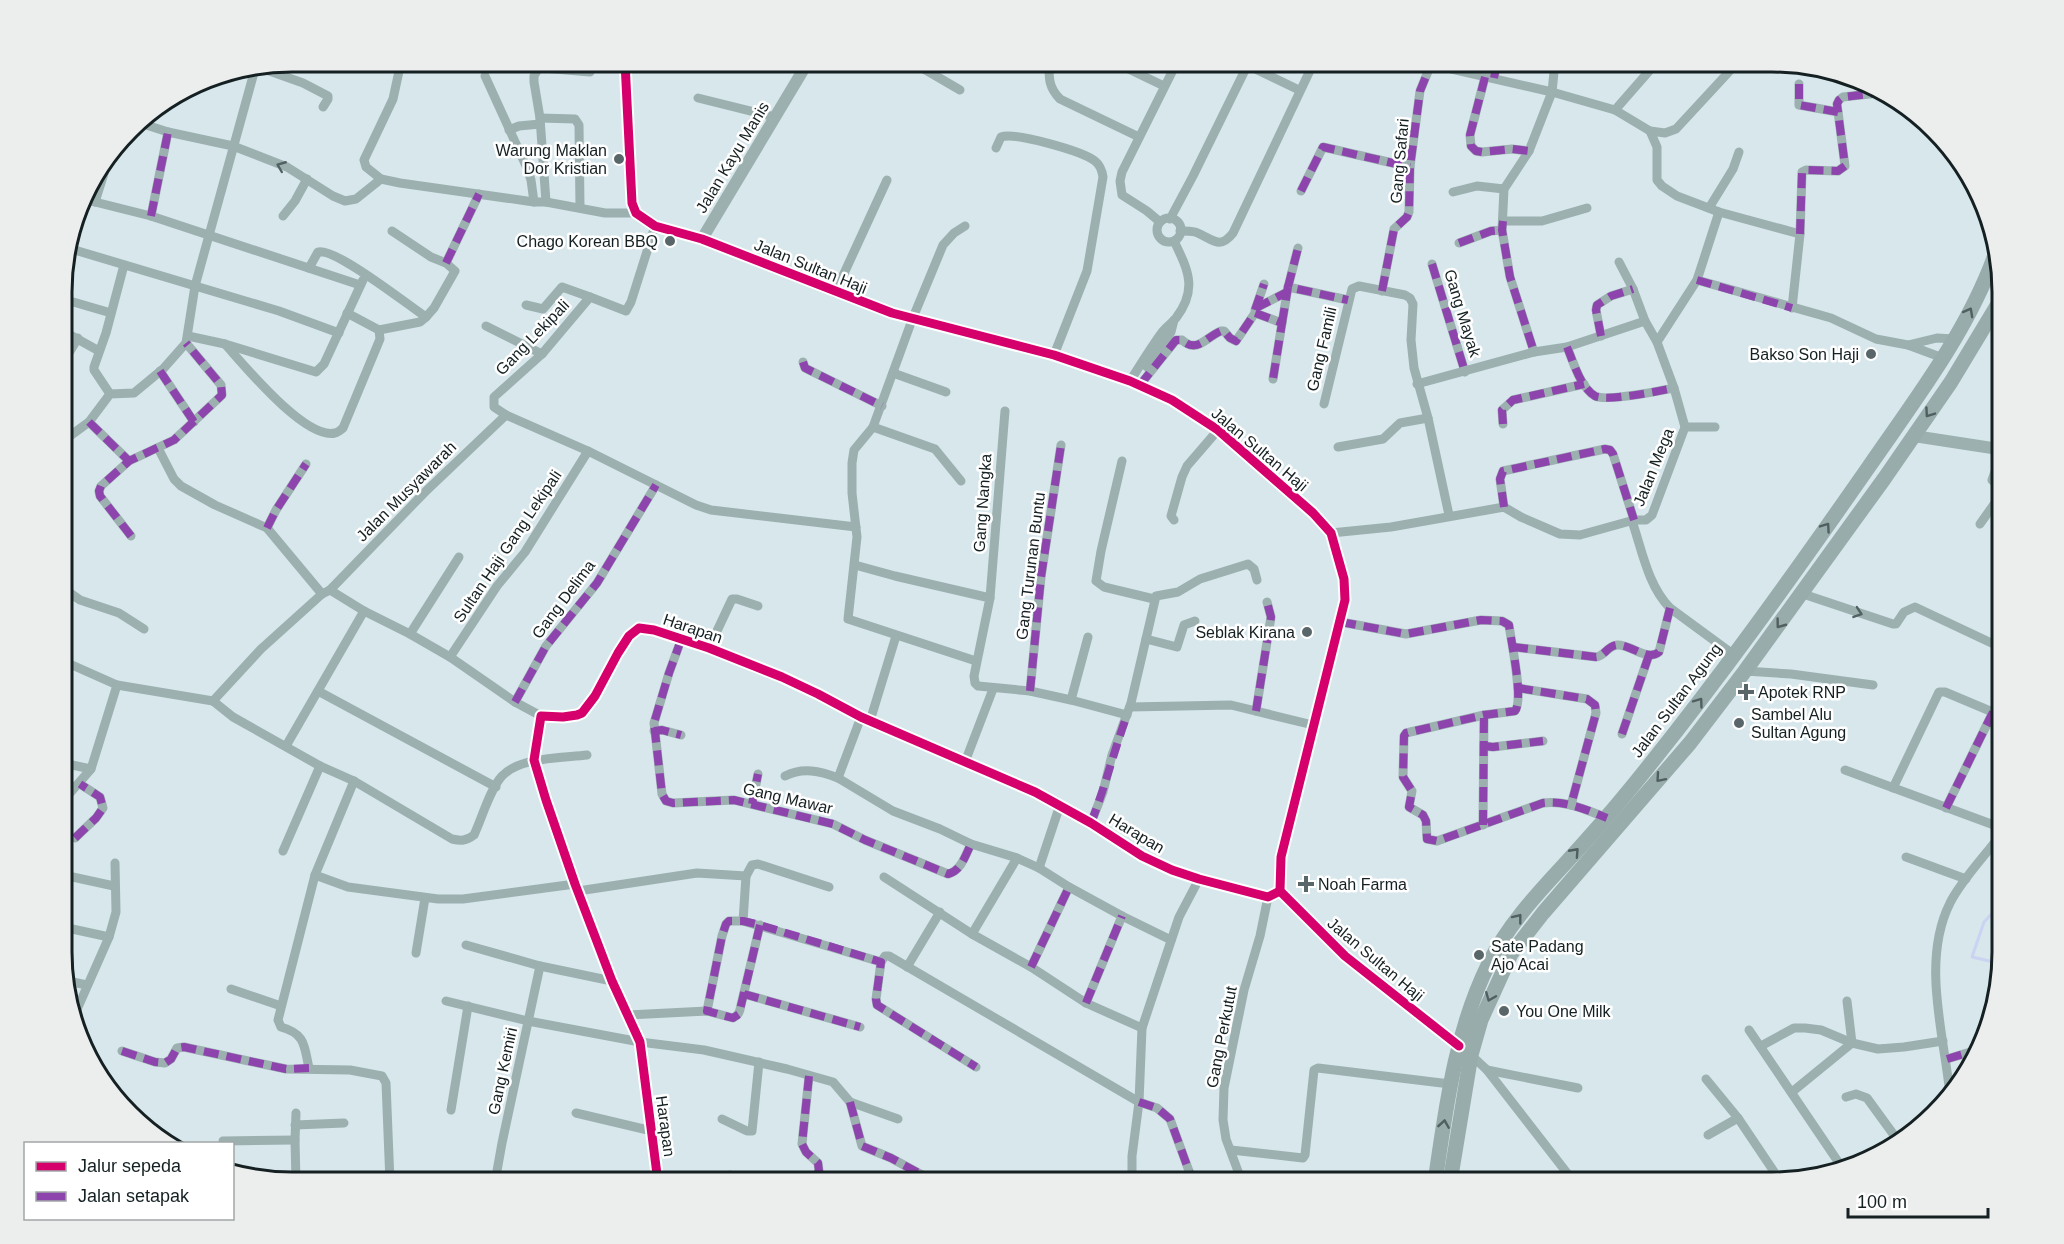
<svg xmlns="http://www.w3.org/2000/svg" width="2064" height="1244" font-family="Helvetica,sans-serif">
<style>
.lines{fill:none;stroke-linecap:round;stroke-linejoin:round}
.stream{stroke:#cad3f1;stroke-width:3}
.minor{stroke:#9cb0b0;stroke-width:9}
.tertiary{stroke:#9cb0b0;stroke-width:12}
.primary{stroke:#99acac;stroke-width:15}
.quiet{stroke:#8e44ad;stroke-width:8;stroke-dasharray:15 8;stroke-linecap:butt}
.cycleway-casing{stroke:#fff;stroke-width:13}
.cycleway{stroke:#d6006c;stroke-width:9}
.oneway{stroke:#526162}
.oneway2{stroke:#505f60}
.poi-dot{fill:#596669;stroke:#fff;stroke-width:2}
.labels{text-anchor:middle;stroke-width:5;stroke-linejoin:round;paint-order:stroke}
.poi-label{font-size:16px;fill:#152022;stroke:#fff;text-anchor:start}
.street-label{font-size:16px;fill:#152022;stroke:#fff}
.rim{fill:none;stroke:#152022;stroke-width:3}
</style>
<rect width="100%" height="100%" fill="#d7e7ec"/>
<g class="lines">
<!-- stream -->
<path class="stream" d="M2002 903 1984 922 1972 957 2002 964"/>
<!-- minor -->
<g class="minor">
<path d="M401 62 393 99 364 160 366 167 381 179 400 183 534 202H546L605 213H636"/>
<path d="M912 62 960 90"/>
<path d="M1049 62C1049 77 1048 87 1060 99L1139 137"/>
<path d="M1114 62 1164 86"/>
<path d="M1241 62 1299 90"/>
<path d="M1426 62 1443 67 1552 92 1615 110 1650 131 1657 147V180L1662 186 1677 196 1719 212 1800 234"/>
<path d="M261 68 303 83 328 96V99L323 107"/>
<path d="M485 76 527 168 531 180 534 202"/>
<path d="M1485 77 1470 135 1471 146 1476 151 1482 152 1512 149 1529 151"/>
<path d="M1494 78 1497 62"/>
<path d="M1799 84V105L1838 112"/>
<path d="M698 98 775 117"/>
<path d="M1615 110 1657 62"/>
<path d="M540 118 575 119 579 125 580 208"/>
<path d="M137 122 168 132 233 146 287 167 333 196 345 201 356 199 381 179"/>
<path d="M509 130 519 126 540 124"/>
<path d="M1650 131 1665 133 1676 129 1738 62"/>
<path d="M996 148 1001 137C1015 132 1082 151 1095 161 1100 165 1102 170 1103 177L1087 271 1054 355"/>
<path d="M1301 191 1323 147 1410 167"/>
<path d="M1453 192 1477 186 1504 189"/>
<path d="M83 199 151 216 360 285"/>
<path d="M95 202 108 161"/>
<path d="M546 202 540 118 534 82V76L538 69 543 68 590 72"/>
<path d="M1709 208 1733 169 1739 152"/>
<path d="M151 216 168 132"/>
<path d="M283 216 295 201 307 179"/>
<circle cx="1169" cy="230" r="12"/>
<path d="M1170 219 1193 176 1249 62"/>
<path d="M1503 221H1542L1587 208"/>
<path d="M1160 222 1147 211 1122 195 1120 181 1122 172 1177 62"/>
<path d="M655 226 631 302 626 311 590 297 542 354 494 397V407L506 415 588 451 696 505 711 510 856 527"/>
<path d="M965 226 954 233 943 245 912 320 873 427 854 450 852 463V493L857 537 848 619 976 661"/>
<path d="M1180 231C1185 231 1191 231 1195 232 1212 238 1219 251 1233 233L1314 62"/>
<path d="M1459 243 1491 231 1502 230"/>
<path d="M68 248 279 311 339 333"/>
<path d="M446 263 479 194"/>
<path d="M1432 264 1465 372"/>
<path d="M309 268 318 252C335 247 408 305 426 317L434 308 455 271 446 263 431 257 392 231"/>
<path d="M1697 280 1831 318 1876 339 1908 345 1943 358"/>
<path d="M1288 287 1298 248"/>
<path d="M1382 291 1394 229 1407 217 1409 212 1410 167 1420 91 1431 64"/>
<path d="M835 293 887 180"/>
<path d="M63 299 111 313"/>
<path d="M526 305 543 309 562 287 590 297"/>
<path d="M1256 308 1287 292"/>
<path d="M1792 308 1800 234 1802 172 1806 170 1838 171 1845 166 1837 104 1839 100 1843 97 1887 92"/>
<path d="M1255 310 1264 284"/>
<path d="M1282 323 1288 287 1348 300"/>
<path d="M486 326 542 354"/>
<path d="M379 330 420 322 426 317"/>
<path d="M63 331 99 351"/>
<path d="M188 336 225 344 316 372 324 364 363 280"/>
<path d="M1601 336 1596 310 1597 305 1611 296 1633 289"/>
<path d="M1657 342 1697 280 1719 212"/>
<path d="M225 344C244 365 305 440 335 433 337 433 342 429 343 428L380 339 379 330 347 313"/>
<path d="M1908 345 1937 338 1954 339"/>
<path d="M1567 347C1573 361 1580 387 1595 396 1606 402 1659 391 1674 388"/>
<path d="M1534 352 1510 277 1502 230 1504 189 1529 151 1552 92 1555 62"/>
<path d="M803 362 805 368 882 406"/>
<path d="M63 363 78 338"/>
<path d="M1147 367 1171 332 1174 320"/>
<path d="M160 371 194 422"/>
<path d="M893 373 946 392"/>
<path d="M1130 381C1141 364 1151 347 1163 331 1167 326 1172 323 1176 318 1198 289 1188 270 1174 241"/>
<path d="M1417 384 1534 352 1567 347 1645 321"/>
<path d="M1140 385 1176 340H1182C1197 354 1206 337 1221 331H1224L1230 338 1236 341 1255 313 1282 323 1273 379"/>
<path d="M110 394 94 370V367L106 333 124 265"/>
<path d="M1324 404 1352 289 1359 286 1405 295 1410 298 1413 304 1411 340 1414 368 1428 418 1449 515"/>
<path d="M89 422 129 461"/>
<path d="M1503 424 1502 410 1513 400 1584 384"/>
<path d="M873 427 935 449 961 481"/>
<path d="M1685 427H1715"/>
<path d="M63 441 89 422 110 394 134 393 163 369 186 343 195 286 255 69"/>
<path d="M1338 447 1383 439 1400 423 1428 418"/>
<path d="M158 448 174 479 181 486 215 505 267 528 322 594"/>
<path d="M1122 461 1101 551 1096 581 1104 587 1154 599"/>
<path d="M1504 507 1500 479 1503 471 1605 449 1610 450 1613 454 1634 520"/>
<path d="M1174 520 1171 516 1182 477 1187 466 1218 430"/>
<path d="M1632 521C1642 550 1648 586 1670 608L1734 655"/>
<path d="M1980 524 2002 493 2000 487 1992 480 2002 452"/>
<path d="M267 528 276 510 306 464"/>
<path d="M1331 533 1391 527 1504 507 1521 517 1560 534 1580 535 1634 520H1646L1652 515 1685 427 1674 388 1657 342 1645 321 1633 289 1619 262"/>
<path d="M131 536 100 496 99 491 101 486 129 461 174 440 222 395 221 385 186 343"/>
<path d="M855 565 895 576 990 598 974 676 975 683 978 686 1030 691 1071 700 1127 715"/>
<path d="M63 588 80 600 119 613 144 629"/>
<path d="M330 590 425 492 506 415"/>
<path d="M1803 594 1893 624H1896L1904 612 1915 607 2002 648"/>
<path d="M990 598 1005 411"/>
<path d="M1341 622 1406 634 1481 620 1502 621 1509 625C1511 641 1524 700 1515 711L1484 715 1406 733 1404 736 1403 777 1412 791 1409 807 1423 815 1426 821 1427 839 1437 841 1543 803C1565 800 1587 810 1607 818"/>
<path d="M410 634 459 557"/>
<path d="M1146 639 1177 647 1184 625 1195 621"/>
<path d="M681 640 669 673 654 723 662 794 666 801 673 803 734 800 833 824 865 840 948 874C961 871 965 856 971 844"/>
<path d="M1513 647 1596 657C1605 656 1607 646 1617 645 1631 644 1647 662 1659 652L1670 608"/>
<path d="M709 648 732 599H737L758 606"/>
<path d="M450 657 497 586 525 552 588 451"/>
<path d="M63 661 117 685 213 701 261 649 322 594 330 590 364 611 410 634 450 657 515 702 541 716"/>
<path d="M1745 671 1791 674 1873 685"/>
<path d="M1518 688 1587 699 1595 705 1596 713 1571 805"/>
<path d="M318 691 496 787"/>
<path d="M1030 691 1041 577 1061 445"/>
<path d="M1071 700 1088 637"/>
<path d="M213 701 233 717 320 766 354 781 452 839C461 841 466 841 474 835 482 818 490 789 502 776 520 757 562 758 587 755"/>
<path d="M515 702 546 646 597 583 656 485"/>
<path d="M1130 707 1231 705 1313 725"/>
<path d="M1256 711 1271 617 1267 602"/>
<path d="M861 717 838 778 893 811 940 829 971 844 1017 858 1039 868 1069 887 1122 916 1171 940"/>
<path d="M870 721 896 636"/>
<path d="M654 731 662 730 681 735"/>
<path d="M1622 734 1649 655"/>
<path d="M286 746 364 611"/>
<path d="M1484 746 1493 747 1543 741"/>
<path d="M965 762 993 689"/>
<path d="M63 763 91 769"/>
<path d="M1845 770 2002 828"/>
<path d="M785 776C803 767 820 771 838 778"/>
<path d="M1893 788 1939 692H1945L2002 716"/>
<path d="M63 801 91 769 117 685"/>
<path d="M752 804 758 774"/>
<path d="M1946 808 1993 712"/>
<path d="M1091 823 1103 792 1112 755 1131 703 1156 596 1178 592 1200 579 1248 564 1254 569 1257 580"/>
<path d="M1483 825 1484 715"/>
<path d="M75 838 96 818 103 808 100 797 80 784"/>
<path d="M283 851 320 766"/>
<path d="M1906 857 1966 879"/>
<path d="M1039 868 1060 805"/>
<path d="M315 875 348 887 438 899H463L575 884"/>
<path d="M68 876 114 886"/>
<path d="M746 876 752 865 758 864 829 887"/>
<path d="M884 877 972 934 1031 967 1086 1003 1142 1028"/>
<path d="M578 891 697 873 746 876 743 921"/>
<path d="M63 927 109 937"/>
<path d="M972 934 1017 858"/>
<path d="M466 945 540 966 612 981"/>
<path d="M416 953 425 898"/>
<path d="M881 962 885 956H889L1139 1102 1157 1108 1170 1119 1193 1182"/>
<path d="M907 967 940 912"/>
<path d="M1031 967 1069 887"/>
<path d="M63 980 87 985"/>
<path d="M231 989 281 1006"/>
<path d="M744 994 860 1027"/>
<path d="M446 1001 528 1021 640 1042 704 1050 787 1069 833 1082 850 1102 898 1119"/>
<path d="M1086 1003 1122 916"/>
<path d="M707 1011 722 936 726 924 729 921H743L881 962 876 999 877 1005 976 1067"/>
<path d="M75 1014 109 937 116 912 115 863"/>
<path d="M628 1015 707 1011 733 1018C739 1015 740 1011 741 1005L760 925"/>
<path d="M1749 1030 1841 1166"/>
<path d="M1761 1046 1794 1028H1805L1821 1030 1852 1043 1878 1049 1904 1047 1943 1041"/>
<path d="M122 1051 155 1062 165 1063 171 1059 177 1048 184 1047 286 1069 350 1070 382 1076 386 1083 390 1182"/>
<path d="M1471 1055 1487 1070 1574 1182"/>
<path d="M1947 1059 1977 1050"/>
<path d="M309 1068C304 1046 306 1034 281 1027L278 1020 315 875 354 781"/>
<path d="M1487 1070 1578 1088"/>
<path d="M809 1076 802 1144 806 1152 818 1163 819 1171 812 1182"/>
<path d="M1706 1079 1738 1118 1781 1182"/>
<path d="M1792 1092 1852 1043 1847 1001"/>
<path d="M1950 1095C1944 1034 1921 961 1950 903 1962 879 1986 855 2002 833"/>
<path d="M1846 1097 1856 1094 1867 1098 1899 1142"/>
<path d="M850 1102 862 1146 891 1158 935 1182"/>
<path d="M451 1110 468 1006"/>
<path d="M296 1113 295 1140 296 1182"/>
<path d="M576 1113 652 1131"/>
<path d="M722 1119 747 1131H752L759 1062"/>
<path d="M295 1125 344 1123"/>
<path d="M1708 1135 1738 1118"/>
<path d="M223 1141 295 1140"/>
<path d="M1231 1150 1303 1158 1305 1155 1314 1070 1318 1068 1450 1084"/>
<path d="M574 1178 595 1182"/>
<path d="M495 1182 502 1143 540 966"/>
<path d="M658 1182 640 1042 612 981 575 884 546 800 534 760 541 716 563 717 577 715 582 713 595 696 618 653 629 636 639 628 654 630 709 648 782 677 818 694 861 717 1035 792 1091 823 1142 856 1172 870 1199 879 1268 897 1280 891"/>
<path d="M728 1182 730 1175"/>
<path d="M944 1182H958"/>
<path d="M1132 1182V1156L1139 1102 1142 1028 1179 917 1199 879"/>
<path d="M1242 1182 1226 1139 1223 1120 1224 1088 1244 990 1260 936 1268 897"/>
</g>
<!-- tertiary -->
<g class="tertiary">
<path d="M625 62 632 203 636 213 655 226 702 239 892 313 1054 355 1130 381 1172 400 1218 430 1313 513 1331 533 1344 579 1345 600 1281 857 1280 891 1345 956 1459 1046"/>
<path d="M702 239 808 62"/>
<path d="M1914 436 1992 448 2002 452"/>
</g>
<!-- primary -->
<g class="primary">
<path d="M1435 1182C1446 1107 1455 1032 1489 963 1507 927 1535 896 1562 867 1586 841 1609 815 1631 788 1715 685 1792 577 1868 468 1914 401 1967 333 1995 255"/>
<path d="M1450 1182 1471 1055 1481 1020 1511 954 1543 913 1690 743 1745 671 1884 479 1951 382 1998 304 2002 291"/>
</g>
<!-- quiet -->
<g class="quiet">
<path d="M1485 77 1470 135 1471 146 1476 151 1482 152 1512 149 1529 151"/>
<path d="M1494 78 1497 62"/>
<path d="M1799 84V105L1838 112"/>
<path d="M1301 191 1323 147 1410 167"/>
<path d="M151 216 168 132"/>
<path d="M1503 221 1502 230 1510 277 1534 352"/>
<path d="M1800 234 1802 172 1806 170 1838 171 1845 166 1837 104 1839 100 1843 97 1887 92"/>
<path d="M1459 243 1491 231 1502 230"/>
<path d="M446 263 479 194"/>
<path d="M1432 264 1465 372"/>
<path d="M1697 280 1792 308"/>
<path d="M1288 287 1298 248"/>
<path d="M1382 291 1394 229 1407 217 1409 212 1410 167 1420 91 1431 64"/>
<path d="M1256 308 1287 292"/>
<path d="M1255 310 1264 284"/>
<path d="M1282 323 1288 287 1348 300"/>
<path d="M1601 336 1596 310 1597 305 1611 296 1633 289"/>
<path d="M1567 347C1573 361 1580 387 1595 396 1606 402 1659 391 1674 388"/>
<path d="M803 362 805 368 882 406"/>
<path d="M160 371 194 422"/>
<path d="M1140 385 1176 340H1182C1197 354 1206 337 1221 331H1224L1230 338 1236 341 1255 313 1282 323 1273 379"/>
<path d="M89 422 129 461"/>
<path d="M1503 424 1502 410 1513 400 1584 384"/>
<path d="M1504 507 1500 479 1503 471 1605 449 1610 450 1613 454 1634 520"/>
<path d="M267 528 276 510 306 464"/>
<path d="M131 536 100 496 99 491 101 486 129 461 174 440 222 395 221 385 186 343"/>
<path d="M1341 622 1406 634 1481 620 1502 621 1509 625C1511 641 1524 700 1515 711L1484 715 1406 733 1404 736 1403 777 1412 791 1409 807 1423 815 1426 821 1427 839 1437 841 1543 803C1565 800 1587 810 1607 818"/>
<path d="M681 640 669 673 654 723 662 794 666 801 673 803 734 800 833 824 865 840 948 874C961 871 965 856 971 844"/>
<path d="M1513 647 1596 657C1605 656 1607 646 1617 645 1631 644 1647 662 1659 652L1670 608"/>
<path d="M1518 688 1587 699 1595 705 1596 713 1571 805"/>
<path d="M1030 691 1041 577 1061 445"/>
<path d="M515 702 546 646 597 583 656 485"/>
<path d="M1256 711 1271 617 1267 602"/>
<path d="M654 731 662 730 681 735"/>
<path d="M1622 734 1649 655"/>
<path d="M1484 746 1493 747 1543 741"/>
<path d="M752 804 758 774"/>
<path d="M1946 808 1993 712"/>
<path d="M1091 823C1105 787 1114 751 1127 715"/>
<path d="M1483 825 1484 715"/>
<path d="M75 838 96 818 103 808 100 797 80 784"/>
<path d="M760 925 739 1014 733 1018 707 1011 722 936 726 924 729 921H743L760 925 881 962 876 999 877 1005 976 1067"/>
<path d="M1031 967 1069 887"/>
<path d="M744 994 860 1027"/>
<path d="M1086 1003 1122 916"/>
<path d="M122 1051 155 1062 165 1063 171 1059 177 1048 184 1047 286 1069 309 1068"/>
<path d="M1947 1059 1977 1050"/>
<path d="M809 1076 802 1144 806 1152 818 1163 819 1171 812 1182"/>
<path d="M850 1102 862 1146 891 1158 935 1182"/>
<path d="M1139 1102 1157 1108 1170 1119 1193 1182"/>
<path d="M574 1178 595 1182"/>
<path d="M728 1182 730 1175"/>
<path d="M944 1182H958"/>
</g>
<!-- cycleway casing -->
<g class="cycleway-casing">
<g id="cycleway">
<path d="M625 62 632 203 636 213 655 226 702 239 892 313 1054 355 1130 381 1172 400 1218 430 1313 513 1331 533 1344 579 1345 600 1281 857 1280 891 1345 956 1459 1046"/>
<path d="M658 1182 640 1042 612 981 575 884 546 800 534 760 541 716 563 717 577 715 582 713 595 696 618 653 629 636 639 628 654 630 709 648 782 677 818 694 861 717 1035 792 1091 823 1142 856 1172 870 1199 879 1268 897 1280 891"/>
</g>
</g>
<!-- cycleway -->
<use href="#cycleway" class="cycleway"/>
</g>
<!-- one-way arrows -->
<defs><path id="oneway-chevron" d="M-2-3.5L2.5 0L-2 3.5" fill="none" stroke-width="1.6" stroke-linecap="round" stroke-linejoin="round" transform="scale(1.5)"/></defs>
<g class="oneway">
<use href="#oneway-chevron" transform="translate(281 166) rotate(-158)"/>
<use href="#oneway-chevron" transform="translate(1858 613) rotate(19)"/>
</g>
<g class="oneway2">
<use href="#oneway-chevron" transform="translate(1969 312) rotate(-61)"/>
<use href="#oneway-chevron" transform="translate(1929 413) rotate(125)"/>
<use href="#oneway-chevron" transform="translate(1826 527) rotate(-55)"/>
<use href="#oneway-chevron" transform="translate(1780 624) rotate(127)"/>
<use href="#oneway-chevron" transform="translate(1699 702) rotate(-54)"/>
<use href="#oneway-chevron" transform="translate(1660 778) rotate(131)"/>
<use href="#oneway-chevron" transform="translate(1575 852) rotate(-48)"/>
<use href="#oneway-chevron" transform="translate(1518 918) rotate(-52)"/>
<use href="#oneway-chevron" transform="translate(1490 997) rotate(112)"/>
<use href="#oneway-chevron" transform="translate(1444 1124) rotate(-81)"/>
</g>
<!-- markers -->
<g class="poi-dot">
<circle cx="619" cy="159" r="6"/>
<circle cx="670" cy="241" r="6"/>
<circle cx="1871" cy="354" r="6"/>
<circle cx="1307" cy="632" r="6"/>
<path d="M1743 683h6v6h6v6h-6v6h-6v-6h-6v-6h6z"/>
<circle cx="1739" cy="723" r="6"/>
<path d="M1303 875h6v6h6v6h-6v6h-6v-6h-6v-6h6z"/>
<circle cx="1479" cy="955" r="6"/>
<circle cx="1504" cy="1011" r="6"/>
</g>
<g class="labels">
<!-- poi labels -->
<g class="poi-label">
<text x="607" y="156" text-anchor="end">Warung Maklan<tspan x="607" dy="18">Dor Kristian</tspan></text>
<text x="658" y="247" text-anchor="end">Chago Korean BBQ</text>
<text x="1859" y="360" text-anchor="end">Bakso Son Haji</text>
<text x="1295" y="638" text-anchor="end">Seblak Kirana</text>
<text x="1758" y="698">Apotek RNP</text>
<text x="1751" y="720">Sambel Alu<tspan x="1751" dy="18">Sultan Agung</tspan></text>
<text x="1318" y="890">Noah Farma</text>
<text x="1491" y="952">Sate Padang<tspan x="1491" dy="18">Ajo Acai</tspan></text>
<text x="1516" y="1017">You One Milk</text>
</g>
<!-- street labels -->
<g class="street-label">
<text transform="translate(732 157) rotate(-59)" y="6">Jalan Kayu Manis</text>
<text transform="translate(1399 161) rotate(-85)" y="6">Gang Safari</text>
<text transform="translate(811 266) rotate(22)" y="6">Jalan Sultan Haji</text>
<text transform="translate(1463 313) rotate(73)" y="6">Gang Mayak</text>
<text transform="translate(532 337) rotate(-46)" y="6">Gang Lekipali</text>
<text transform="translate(1321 349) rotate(-77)" y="6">Gang Famili</text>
<text transform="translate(1260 449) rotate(40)" y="6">Jalan Sultan Haji</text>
<text transform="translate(1653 467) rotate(-68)" y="6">Jalan Mega</text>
<text transform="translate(406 491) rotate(-45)" y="6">Jalan Musyawarah</text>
<text transform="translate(982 503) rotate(-86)" y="6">Gang Nangka</text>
<text transform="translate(507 546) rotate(-56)" y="6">Sultan Haji Gang Lekipali</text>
<text transform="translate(1030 566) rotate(-83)" y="6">Gang Turunan Buntu</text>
<text transform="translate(563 599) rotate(-53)" y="6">Gang Delima</text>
<text transform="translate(693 628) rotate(19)" y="6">Harapan</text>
<text transform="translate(1676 700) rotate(-53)" y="6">Jalan Sultan Agung</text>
<text transform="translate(788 798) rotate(13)" y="6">Gang Mawar</text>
<text transform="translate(1137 833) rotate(31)" y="6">Harapan</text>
<text transform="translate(1376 959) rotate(40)" y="6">Jalan Sultan Haji</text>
<text transform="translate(1221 1037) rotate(-79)" y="6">Gang Perkutut</text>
<text transform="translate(502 1071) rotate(-78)" y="6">Gang Kemiri</text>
<text transform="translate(666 1126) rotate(82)" y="6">Harapan</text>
</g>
</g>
<!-- crop -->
<path d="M0 0H2064V1244H0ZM292 72H1772A220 220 0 0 1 1992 292V952A220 220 0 0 1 1772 1172H292A220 220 0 0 1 72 952V292A220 220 0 0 1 292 72Z" fill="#eceded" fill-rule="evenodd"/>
<path class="rim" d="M292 72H1772A220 220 0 0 1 1992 292V952A220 220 0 0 1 1772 1172H292A220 220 0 0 1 72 952V292A220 220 0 0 1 292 72Z"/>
<!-- legend -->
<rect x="24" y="1142" width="210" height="78" fill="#ffffff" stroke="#a1a6a7" stroke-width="1.5"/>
<rect x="36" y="1162" width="30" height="9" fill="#d6006c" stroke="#a1a6a7" stroke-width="1.5"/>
<text x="78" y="1172" font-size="18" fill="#152022">Jalur sepeda</text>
<rect x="36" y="1192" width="30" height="9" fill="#8e44ad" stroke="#a1a6a7" stroke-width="1.5"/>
<text x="78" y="1202" font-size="18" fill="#152022">Jalan setapak</text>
<!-- scale -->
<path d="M1848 1208v9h140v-9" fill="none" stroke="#152022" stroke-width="3"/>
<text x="1857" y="1208" font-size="18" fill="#152022" stroke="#ffffff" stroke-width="4.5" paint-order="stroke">100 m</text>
</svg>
